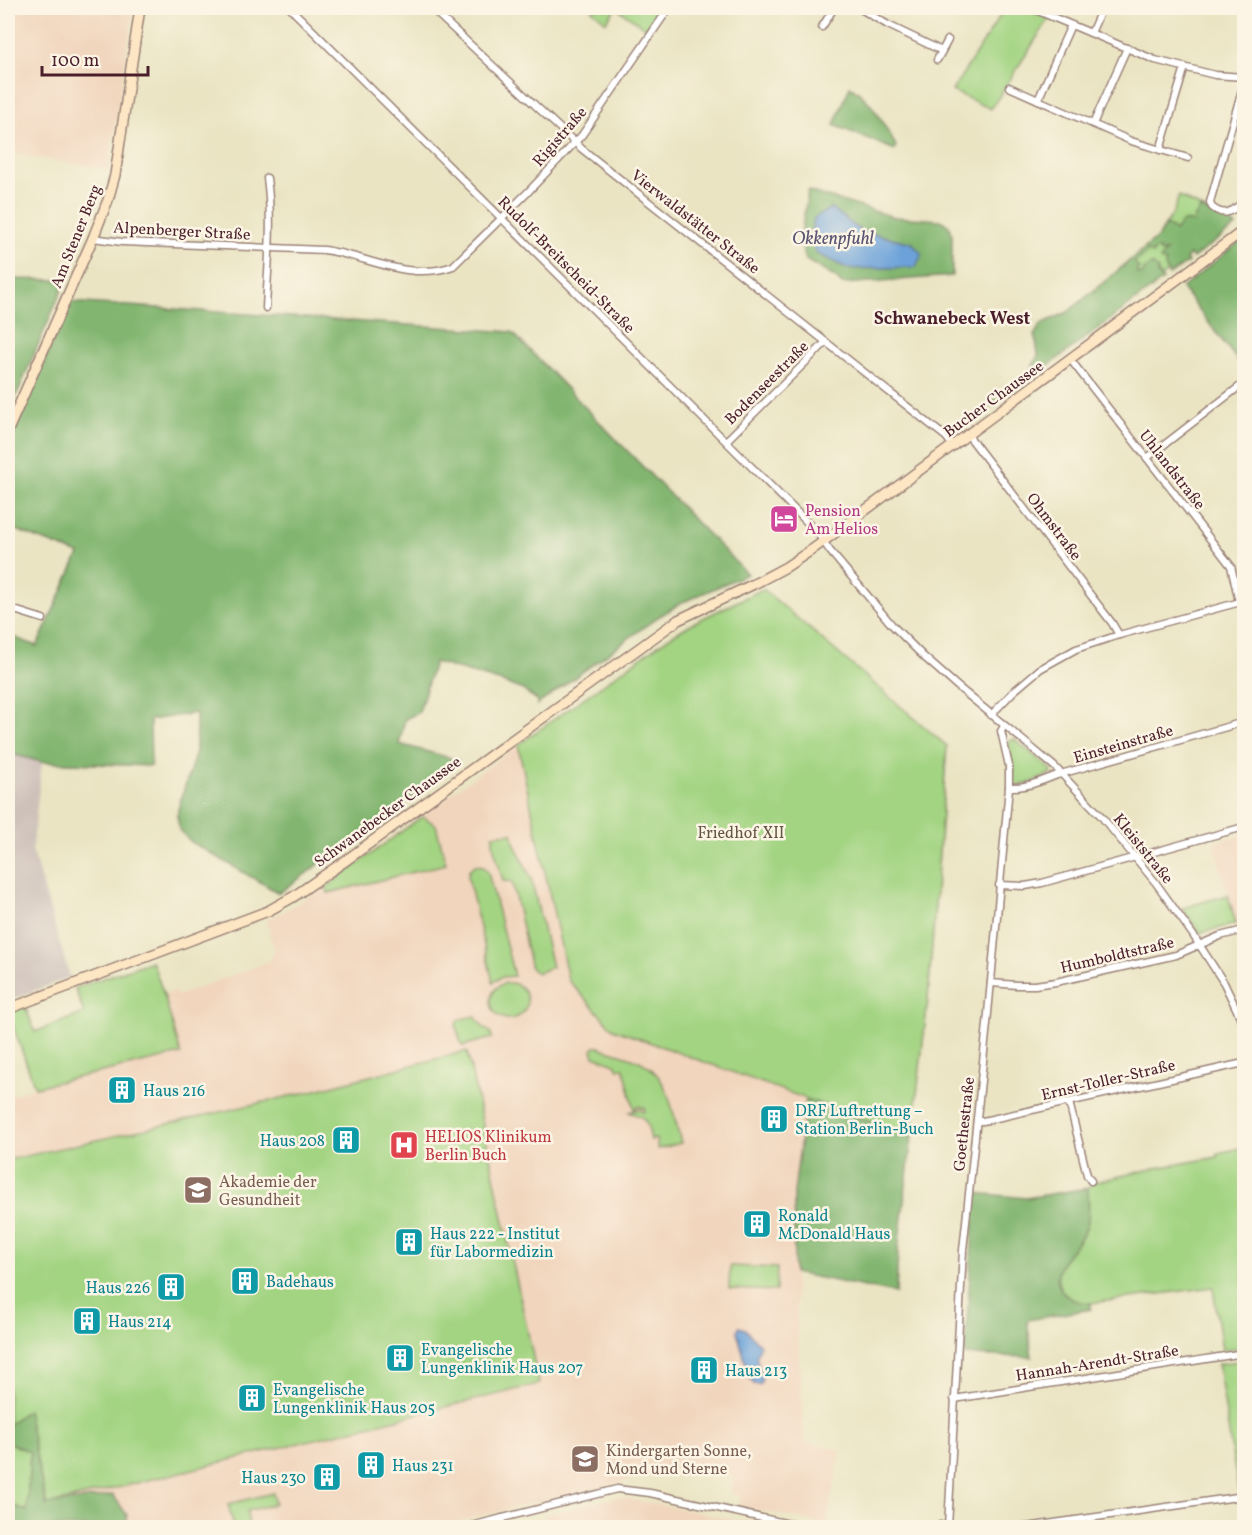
<svg xmlns="http://www.w3.org/2000/svg" width="1252" height="1535" font-family="Vollkorn,serif">
<style>
.built{fill:#f1d5bd}
.industrial{fill:#cec1ba}
.green{fill:#a3d482;stroke:#767a56;stroke-width:1.5}
.forest{fill:#82b670;stroke:#666a4e;stroke-width:1.5;fill-rule:evenodd}
.water{fill:#6ca2d9;stroke:#5b6082;stroke-width:1.5}
.lines{fill:none;stroke-linecap:round;stroke-linejoin:round}
.street-casing{stroke:#9a8277;stroke-width:9}
.secondary-casing{stroke:#9a8277;stroke-width:12}
.street{stroke:#fff;stroke-width:6}
.secondary{stroke:#fce6c4;stroke-width:9}
.labels{text-anchor:middle;stroke-width:5;stroke-linejoin:round;paint-order:stroke}
.street-label{font-size:16px;fill:#4a1f2b;stroke:#fcf5e5}
.hotel-label{font-size:16px;fill:#b23c85;stroke:#fcf5e5;text-anchor:start}
.park-label{font-size:16px;fill:#655545;stroke:#fcf5e5}
.culture-label{font-size:16px;fill:#0d838f;stroke:#fcf5e5;text-anchor:start}
.health-label{font-size:16px;fill:#be3a42;stroke:#fcf5e5;text-anchor:start}
.education-label{font-size:16px;fill:#785e54;stroke:#fcf5e5;text-anchor:start}
.water-label{font-size:18px;font-style:italic;fill:#585371;stroke:#fcf5e5}
.neighbourhood-label{font-size:18px;font-weight:bold;fill:#4a1f2b;stroke:#fcf5e5}
</style>
<rect width="100%" height="100%" fill="#fcf5e5"/>
<filter id="ink" filterUnits="userSpaceOnUse"><feTurbulence type="fractalNoise" baseFrequency=".0167" numOctaves="2"/><feDisplacementMap in="SourceGraphic" scale="12" xChannelSelector="R" yChannelSelector="G"/><feConvolveMatrix kernelMatrix="1 2 1 2 8 2 1 2 1" color-interpolation-filters="sRGB"/></filter>
<filter id="wash" filterUnits="userSpaceOnUse"><feTurbulence type="fractalNoise" baseFrequency=".008" numOctaves="4" result="noise"/><feDisplacementMap in="SourceGraphic" scale="24" xChannelSelector="R" yChannelSelector="G"/><feGaussianBlur stdDeviation="1.35" result="paint"/><feColorMatrix in="noise" values="0 0 0 0 0 0 0 0 0 0 0 0 0 0 0 0 0 1.4 0 .05"/><feComposite in="paint" operator="in"/></filter>
<g filter="url(#wash)">
<rect width="100%" height="100%" fill="#eae4c3"/>
<!-- built -->
<g class="built">
<path d="M8 8H134L108 169 8 153Z"/>
<path d="M518 745 568 980 613 1029 806 1099 794 1192 793 1254 804 1442 841 1450 826 1524 739 1506 741 1495 731 1493 734 1475 689 1465 435 1527H126L127 1515 48 1511 8 1338V1097L35 1087 21 1047 163 993 164 995 174 991 177 996 270 961 275 949 269 934 271 932 266 920 296 905 317 891Z"/>
<path d="M1244 834V922L1236 924 1214 842Z"/>
<path d="M619 1497 625 1498 770 1527H548L545 1515Z"/>
</g>
<!-- industrial -->
<path class="industrial" d="M8 753 42 762 32 850 70 977 8 1001Z"/>
<!-- green -->
<g class="green">
<path d="M594 8H660L646 28 616 8 606 22 592 10Z"/>
<path d="M1005 8H1056L991 109 952 91Z"/>
<path d="M1179 196 1201 208 1195 217 1194 223 1177 231 1165 225 1172 215Z"/>
<path d="M1155 250 1166 251C1167 258 1165 265 1167 272L1161 277C1157 273 1156 269 1152 265L1144 270V274L1139 275 1135 271 1134 262 1141 258 1148 251 1152 254Z"/>
<path d="M1020 381 1025 383 950 434 936 423 958 426Z"/>
<path d="M763 589 947 746 928 999 912 1137 613 1029 568 980 518 745 671 636 693 623Z"/>
<path d="M1014 739 1052 770 1051 773C1040 780 1025 786 1011 786L1012 768 1008 742Z"/>
<path d="M424 817 436 825 446 864 328 893 326 887 420 818Z"/>
<path d="M512 833 515 845 531 878 552 967 538 973 531 969 512 882 503 881 493 845V835Z"/>
<path d="M475 865 483 866 488 872 514 976 502 977 493 982 468 878 469 870Z"/>
<path d="M1228 895 1236 924 1200 933 1182 908Z"/>
<path d="M152 961 164 995 181 1054 35 1087 8 1012 25 1006 35 1032 84 1013 75 988Z"/>
<circle cx="509" cy="1001" r="18"/>
<path d="M475 1016 482 1026 491 1033 492 1038 462 1046 456 1026 457 1022 461 1019Z"/>
<path d="M598 1047C612 1052 626 1055 639 1061 670 1075 673 1114 681 1143L658 1149 656 1139 651 1140C649 1131 648 1119 639 1116 635 1114 632 1114 629 1112L640 1109 642 1112 645 1111 644 1107 641 1108 640 1106 636 1107V1108L634 1109 624 1068 618 1069 615 1064 594 1056 592 1050 595 1047Z"/>
<path d="M467 1051 539 1384 47 1505 26 1411 8 1425V1442L30 1452 27 1511 8 1504V1160L308 1092Z"/>
<path d="M1244 1147V1347L1222 1350 1213 1287 1091 1303C1080 1302 1069 1301 1062 1291 1045 1266 1080 1248 1087 1226 1090 1215 1088 1200 1088 1188L1095 1182 1156 1168 1218 1157V1153Z"/>
<path d="M730 1266 777 1268 776 1291 729 1289Z"/>
<path d="M1244 1360V1489L1238 1490 1218 1364Z"/>
<path d="M273 1493 275 1504 247 1511 249 1525 234 1527 228 1504Z"/>
</g>
<!-- forest -->
<g class="forest">
<path d="M850 86C872 100 883 123 896 146L895 150 834 125Z"/>
<path d="M808 191 894 217 941 220 949 226 952 234V276L842 284 836 278 806 260 800 240ZM831 208 861 231 912 243 850 269Z"/>
<path d="M1201 208 1236 226 1193 258 1190 255 1186 259 1188 262 1169 275 1165 266 1166 262 1160 260 1166 251 1161 253 1159 250H1155L1152 254 1148 251 1141 258 1135 262V264L1139 268 1136 271 1139 275 1143 274 1144 270 1151 265H1154L1158 270 1157 274 1163 280 1025 383 1020 381 1029 375 1038 355 1035 334 1041 324 1068 312 1158 237 1165 225 1176 231C1181 221 1184 220 1194 223L1195 217Z"/>
<path d="M1244 238V369L1182 288Z"/>
<path d="M8 279 66 280 8 415Z"/>
<path d="M70 302 512 332 747 574 683 602 658 617 537 705V700L521 689 499 681 434 662 419 712 405 719 399 744 458 760 427 781 423 789 279 893 191 842 180 831 177 816 180 802 196 752V713L150 720 151 766 42 762 8 753V635L37 646 79 554 8 527V446Z"/>
<path d="M806 1099 912 1137 898 1250 896 1293 794 1273V1192Z"/>
<path d="M1088 1188C1088 1200 1090 1215 1087 1226 1080 1248 1045 1266 1062 1291 1069 1301 1080 1302 1091 1303V1309L1027 1320 1032 1357 965 1355 975 1193 1026 1198Z"/>
<path d="M27 1410 46 1505 113 1495 127 1515 126 1527H8V1504L27 1511 30 1452 8 1442V1425Z"/>
</g>
<!-- water -->
<g class="water">
<path d="M831 208 861 231 912 243 922 254 916 267 849 269 817 254 809 238 814 218Z"/>
<path d="M739 1327 745 1329 760 1345C760 1350 755 1355 757 1360 759 1371 765 1373 760 1385L754 1384 750 1379 737 1331Z"/>
</g>
</g>
<g filter="url(#ink)">
<g class="lines">
<!-- street casing -->
<g class="street-casing">
<g id="street">
<path d="M290 8 817 532 830 551 892 625 924 657 957 686 1055 767 1101 816 1156 883 1193 935 1224 983 1244 1025"/>
<path d="M431 8 582 149 946 437 953 446"/>
<path d="M859 8 888 25 942 51"/>
<path d="M1031 8 1155 60 1215 75 1244 77"/>
<path d="M822 27 834 8"/>
<path d="M1091 33 1102 8"/>
<path d="M937 60 948 40"/>
<path d="M1244 83 1210 202C1212 208 1210 206 1216 210 1227 217 1235 208 1244 202"/>
<path d="M1009 87 1131 141 1188 158"/>
<path d="M1038 100 1071 25"/>
<path d="M1093 124 1127 48"/>
<path d="M1160 150 1185 67"/>
<path d="M93 238 122 242 324 250C368 256 408 282 453 266L527 193 582 135 669 8"/>
<path d="M266 308C268 265 273 221 267 178"/>
<path d="M1070 359 1231 566 1239 602"/>
<path d="M968 435 1112 623 1119 635"/>
<path d="M726 441 826 342"/>
<path d="M1147 458 1244 383"/>
<path d="M8 608 43 619"/>
<path d="M991 715 1014 691 1040 669 1076 649 1119 635 1244 601"/>
<path d="M1009 787C1025 788 1042 781 1057 775L1244 722"/>
<path d="M999 885 1025 886 1042 883 1244 827"/>
<path d="M991 983 1017 985H1035L1056 982 1176 955 1220 936 1244 930"/>
<path d="M1069 1102 1087 1175 1091 1181"/>
<path d="M977 1121H983L1244 1063"/>
<path d="M954 1399 1244 1353"/>
<path d="M502 1518 504 1528"/>
<path d="M948 1527 963 1250 987 1024 1009 787V766L1001 731 1004 726"/>
<path d="M463 1528 617 1489 650 1493 807 1528"/>
<path d="M934 1528 940 1525 949 1528"/>
<path d="M1019 1528 1244 1496"/>
</g>
</g>
<!-- secondary casing -->
<g class="secondary-casing">
<g id="secondary">
<path d="M8 430 93 238 108 200 115 175 140 8"/>
<path d="M8 1009 268 911 293 897 345 861 678 620 756 583 786 567 813 549 1244 230"/>
</g>
</g>
<!-- street -->
<use href="#street" class="street"/>
<!-- secondary -->
<use href="#secondary" class="secondary"/>
</g>
</g>
<!-- icons -->
<defs>
<g id="hotel-square" transform="scale(1.5)"><rect x="-9" y="-9" width="18" height="18" rx="4" fill="#d1479c" stroke="#fcf5e5"/><path d="M-6-4.5h1.5V1H6V5H4.5V3h-9V5H-6ZM-4 0a1.8 1.8 0 1 1 3.6 0ZM.5 0V-2.5h3Q6-2.5 6 0Z" fill="#fff"/></g>
<g id="building-square" transform="scale(1.5)"><rect x="-9" y="-9" width="18" height="18" rx="4" fill="#0f9aa8" stroke="#fcf5e5"/><path d="M-4-6H4V6H1V3H-1V6H-4ZM-2.5-4.3h1.7v1.8h-1.7ZM.8-4.3h1.7v1.8H.8ZM-2.5-1h1.7V.8h-1.7ZM.8-1h1.7V.8H.8Z" fill="#fff"/></g>
<g id="hospital-square" transform="scale(1.5)"><rect x="-9" y="-9" width="18" height="18" rx="4" fill="#e0444e" stroke="#fcf5e5"/><path d="M-5-5h3v3.5h4V-5h3V5h-3V1.5h-4V5h-3Z" fill="#fff"/></g>
<g id="school-square" transform="scale(1.5)"><rect x="-9" y="-9" width="18" height="18" rx="4" fill="#8d6e63" stroke="#fcf5e5"/><path d="M0-5L7-2L0 1L-7-2ZM-4 1L0 2.5L4 1V4Q0 6-4 4Z" fill="#fff"/></g>
</defs>
<g fill-rule="evenodd">
<use href="#hotel-square" x="784" y="519"/>
<use href="#building-square" x="122" y="1090"/>
<use href="#building-square" x="774" y="1119"/>
<use href="#building-square" x="346" y="1140"/>
<use href="#hospital-square" x="404" y="1145"/>
<use href="#school-square" x="198" y="1190"/>
<use href="#building-square" x="757" y="1224"/>
<use href="#building-square" x="409" y="1242"/>
<use href="#building-square" x="245" y="1281"/>
<use href="#building-square" x="171" y="1287"/>
<use href="#building-square" x="87" y="1321"/>
<use href="#building-square" x="400" y="1358"/>
<use href="#building-square" x="704" y="1370"/>
<use href="#building-square" x="252" y="1398"/>
<use href="#school-square" x="585" y="1459"/>
<use href="#building-square" x="371" y="1465"/>
<use href="#building-square" x="327" y="1477"/>
</g>
<g class="labels">
<!-- street labels -->
<g class="street-label">
<text transform="translate(559 136) rotate(-49)" y="6">Rigistraße</text>
<text transform="translate(696 221) rotate(38)" y="6">Vierwaldstätter Straße</text>
<text transform="translate(182 230) rotate(3)" y="6">Alpenberger Straße</text>
<text transform="translate(75 236) rotate(-68)" y="6">Am Stener Berg</text>
<text transform="translate(567 264) rotate(45)" y="6">Rudolf-Breitscheid-Straße</text>
<text transform="translate(766 382) rotate(-45)" y="6">Bodenseestraße</text>
<text transform="translate(993 398) rotate(-36)" y="6">Bucher Chaussee</text>
<text transform="translate(1173 469) rotate(52)" y="6">Uhlandstraße</text>
<text transform="translate(1055 526) rotate(53)" y="6">Ohmstraße</text>
<text transform="translate(1123 743) rotate(-16)" y="6">Einsteinstraße</text>
<text transform="translate(387 811) rotate(-36)" y="6">Schwanebecker Chaussee</text>
<text transform="translate(1144 848) rotate(51)" y="6">Kleiststraße</text>
<text transform="translate(1117 954) rotate(-13)" y="6">Humboldtstraße</text>
<text transform="translate(1108 1079) rotate(-13)" y="6">Ernst-Toller-Straße</text>
<text transform="translate(963 1124) rotate(-84)" y="6">Goethestraße</text>
<text transform="translate(1097 1362) rotate(-9)" y="6">Hannah-Arendt-Straße</text>
</g>
<!-- hotel labels -->
<g class="hotel-label">
<text x="805" y="516">Pension<tspan x="805" dy="18">Am Helios</tspan></text>
</g>
<!-- park labels -->
<g class="park-label">
<text x="741" y="838">Friedhof XII</text>
</g>
<!-- culture labels -->
<g class="culture-label">
<text x="143" y="1096">Haus 216</text>
<text x="795" y="1116">DRF Luftrettung –<tspan x="795" dy="18">Station Berlin-Buch</tspan></text>
<text x="325" y="1146" text-anchor="end">Haus 208</text>
<text x="778" y="1221">Ronald<tspan x="778" dy="18">McDonald Haus</tspan></text>
<text x="430" y="1239">Haus 222 - Institut<tspan x="430" dy="18">für Labormedizin</tspan></text>
<text x="266" y="1287">Badehaus</text>
<text x="150" y="1293" text-anchor="end">Haus 226</text>
<text x="108" y="1327">Haus 214</text>
<text x="421" y="1355">Evangelische<tspan x="421" dy="18">Lungenklinik Haus 207</tspan></text>
<text x="725" y="1376">Haus 213</text>
<text x="273" y="1395">Evangelische<tspan x="273" dy="18">Lungenklinik Haus 205</tspan></text>
<text x="392" y="1471">Haus 231</text>
<text x="306" y="1483" text-anchor="end">Haus 230</text>
</g>
<!-- health labels -->
<g class="health-label">
<text x="425" y="1142">HELIOS Klinikum<tspan x="425" dy="18">Berlin Buch</tspan></text>
</g>
<!-- education labels -->
<g class="education-label">
<text x="219" y="1187">Akademie der<tspan x="219" dy="18">Gesundheit</tspan></text>
<text x="606" y="1456">Kindergarten Sonne,<tspan x="606" dy="18">Mond und Sterne</tspan></text>
</g>
<!-- water labels -->
<g class="water-label">
<text x="833" y="244">Okkenpfuhl</text>
</g>
<!-- neighbourhood labels -->
<g class="neighbourhood-label">
<text x="952" y="324">Schwanebeck West</text>
</g>
</g>
<!-- margin -->
<rect width="1252" height="1535" fill="none" stroke="#fcf5e5" stroke-width="30"/>
<!-- scale -->
<path d="M42 66v9h106v-9" fill="none" stroke="#4a1f2b" stroke-width="3"/>
<text x="51" y="66" font-size="18" fill="#4a1f2b" stroke="#fcf5e5" stroke-width="4.5" paint-order="stroke">100 m</text>
</svg>
